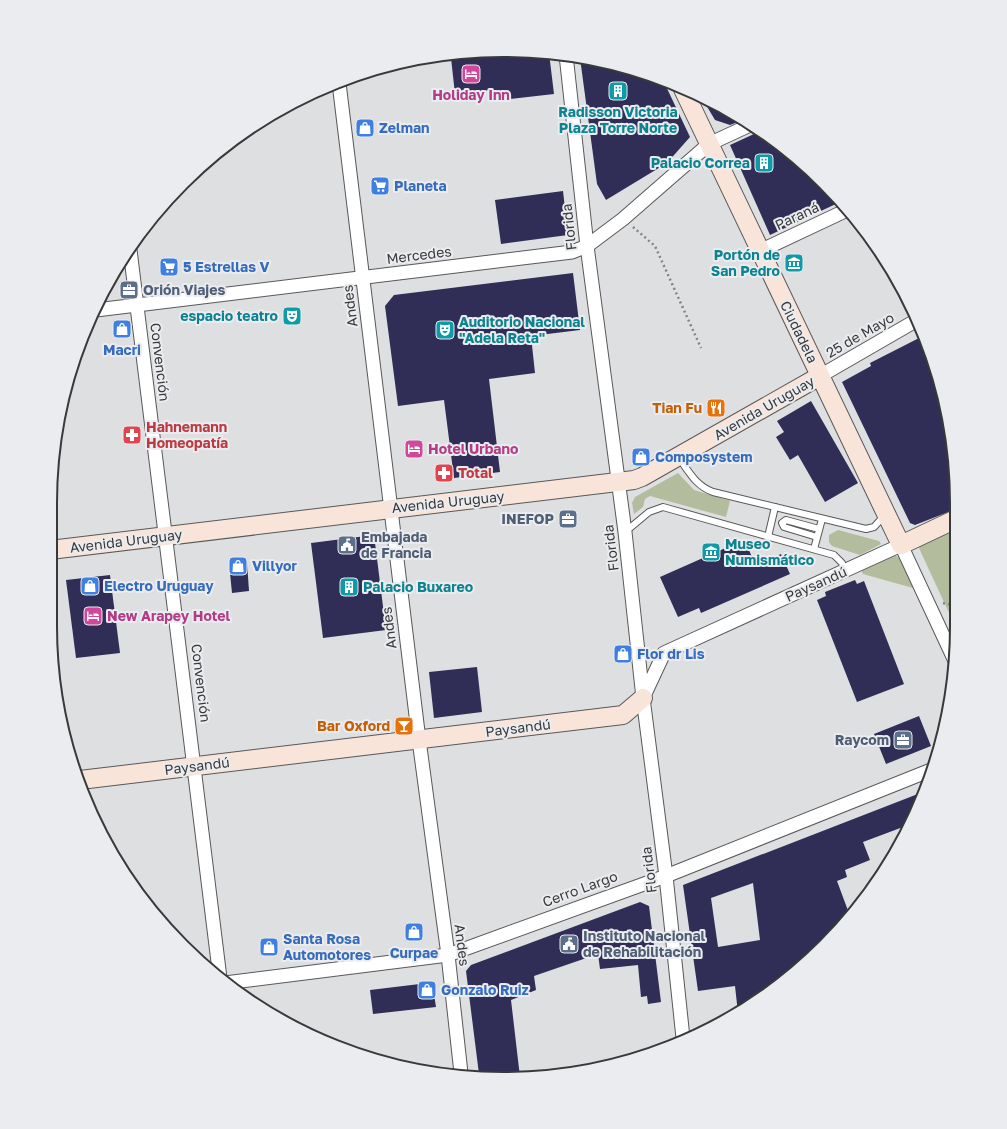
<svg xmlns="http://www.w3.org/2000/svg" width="1007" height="1129" font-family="'Golos Text',sans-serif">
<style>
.green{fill:#b3bc9c}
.building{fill:#302d57;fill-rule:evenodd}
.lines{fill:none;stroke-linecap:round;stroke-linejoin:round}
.lane-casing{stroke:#58585a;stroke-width:8}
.street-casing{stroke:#58585a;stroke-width:15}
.secondary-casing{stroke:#58585a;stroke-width:20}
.path{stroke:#848586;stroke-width:2.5;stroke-dasharray:2 3;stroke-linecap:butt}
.lane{stroke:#fff;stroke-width:6}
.street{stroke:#fff;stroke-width:13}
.secondary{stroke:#f8e4d8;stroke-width:18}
.labels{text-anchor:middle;stroke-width:4;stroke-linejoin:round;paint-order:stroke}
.hotel-label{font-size:14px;font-weight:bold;fill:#b23c85;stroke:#ebecef;text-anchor:start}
.culture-label{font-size:14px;font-weight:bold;fill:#0d838f;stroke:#ebecef;text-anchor:end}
.shop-label{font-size:14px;font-weight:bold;fill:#366cbe;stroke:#ebecef;text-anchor:start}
.street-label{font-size:14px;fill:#38393a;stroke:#ebecef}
.service-label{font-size:14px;font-weight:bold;fill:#4e5e75;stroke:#ebecef;text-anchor:start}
.food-label{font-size:14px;font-weight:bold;fill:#c56008;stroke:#ebecef;text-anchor:end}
.health-label{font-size:14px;font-weight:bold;fill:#be3a42;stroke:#ebecef;text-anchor:start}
.rim{fill:none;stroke:#38393a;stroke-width:2}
</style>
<rect width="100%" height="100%" fill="#dedfe1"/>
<!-- green -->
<g class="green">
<path d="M678 473 694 490 730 501 726 517 650 496 645 499 643 507 634 514 632 503 635 497Z"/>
<path d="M956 528V628L919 548 921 545Z"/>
<path d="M838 530 879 541 881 544 860 555 832 546 829 542V535Z"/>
<path d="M895 555 899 558 913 588 863 574 861 570Z"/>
</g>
<!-- building -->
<g class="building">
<path d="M487 51 549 53 554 94 492 101 491 90 455 94 451 58 487 54Z"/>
<path d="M580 58 649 74 663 80 690 137 667 163 606 200 597 184Z"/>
<path d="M702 98 730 111 743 120 730 125 715 120Z"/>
<path d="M756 130 802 162 840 202 770 235 730 145 754 134 752 133Z"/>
<path d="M563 191 568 235 501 244 495 200Z"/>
<path d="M573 273 580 330 531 336 535 373 489 379 500 472 454 478 444 400 398 406 385 306 394 295Z"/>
<path d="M923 336 941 386 956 474V509L915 525 910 523 842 382 871 366 870 363Z"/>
<path d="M811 401 858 483 825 502 798 455 790 460 776 437 784 432 777 421Z"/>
<path d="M374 535 386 630 323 638 311 543Z"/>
<path d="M739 542 743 550 748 548 756 566 781 554 790 574 701 613 699 608 678 617 660 577Z"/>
<path d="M247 562 249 591 232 593 229 563Z"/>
<path d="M110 575 120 653 76 658 66 580Z"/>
<path d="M855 580 857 584 864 581 904 684 857 702 817 600 826 596 825 592Z"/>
<path d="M477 667 482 712 434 718 429 672Z"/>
<path d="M919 716 931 746 886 764 874 734Z"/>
<path d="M923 792 911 824 863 842 870 860 845 870 847 877 837 881 850 916 802 967 738 1013 735 986 698 991 683 885ZM753 883 760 940 718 947 711 898Z"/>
<path d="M640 902 649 906 661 1002 648 1004 647 996 641 997 638 965 600 969 598 954 534 976 536 990 511 1000 520 1077 479 1074 466 971 471 965Z"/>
<path d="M428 983 433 988 436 1007 373 1014 370 990Z"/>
</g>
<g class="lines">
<!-- lane casing -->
<g class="lane-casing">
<g id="lane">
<path d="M679 458C689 472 696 486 713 492L866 529 874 527 884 516"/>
<path d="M625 532 649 512 663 507 834 555 842 563 845 571"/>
<path d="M768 537 775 507"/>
<path d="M817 537 784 527 782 523 786 520 819 529"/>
<path d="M814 549 822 519"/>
</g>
</g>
<!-- street casing -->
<g class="street-casing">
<g id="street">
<path d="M566 55 587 246 625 532 643 698 666 876 683 1038"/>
<path d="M339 83 419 740 448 955 461 1073"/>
<path d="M130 250 220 978"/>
<path d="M760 251 847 210"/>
<path d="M96 310 572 252 587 246 623 219 709 144 750 125"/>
<path d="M820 376 917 320"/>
<path d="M643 698 664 653 901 545 955 661"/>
<path d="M225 983 448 955 666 876 931 770"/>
</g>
</g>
<!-- secondary casing -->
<g class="secondary-casing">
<g id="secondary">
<path d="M683 89 901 545 956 519"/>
<path d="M50 550 634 480 642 477 820 376"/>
<path d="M80 780 623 715 643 698"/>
</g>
</g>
<!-- path -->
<g class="path">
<path d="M633 227 655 246 701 348"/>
<path d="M943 603 956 606"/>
</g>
<!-- lane -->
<use href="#lane" class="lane"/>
<!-- street -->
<use href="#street" class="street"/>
<!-- secondary -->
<use href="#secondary" class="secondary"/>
</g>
<!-- icons -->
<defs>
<g id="hotel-square" transform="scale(1)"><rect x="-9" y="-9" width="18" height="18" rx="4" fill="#d1479c" stroke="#ebecef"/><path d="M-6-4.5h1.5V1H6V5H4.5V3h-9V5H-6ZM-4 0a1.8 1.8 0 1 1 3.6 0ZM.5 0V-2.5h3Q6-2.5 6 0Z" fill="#fff"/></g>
<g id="building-square" transform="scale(1)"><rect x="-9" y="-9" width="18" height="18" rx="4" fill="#0f9aa8" stroke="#ebecef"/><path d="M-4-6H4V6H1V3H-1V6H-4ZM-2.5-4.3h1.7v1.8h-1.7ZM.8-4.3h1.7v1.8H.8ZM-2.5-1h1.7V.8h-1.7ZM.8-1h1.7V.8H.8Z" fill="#fff"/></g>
<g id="shop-square" transform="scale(1)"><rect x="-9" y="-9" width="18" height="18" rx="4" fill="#3f7fe0" stroke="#ebecef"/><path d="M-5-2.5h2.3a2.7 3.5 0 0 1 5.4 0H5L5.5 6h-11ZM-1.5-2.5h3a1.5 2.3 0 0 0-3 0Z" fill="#fff"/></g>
<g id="supermarket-square" transform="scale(1)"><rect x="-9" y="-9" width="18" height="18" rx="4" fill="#3f7fe0" stroke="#ebecef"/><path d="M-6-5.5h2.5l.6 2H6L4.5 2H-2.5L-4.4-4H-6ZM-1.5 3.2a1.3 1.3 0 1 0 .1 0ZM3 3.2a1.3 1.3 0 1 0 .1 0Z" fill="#fff"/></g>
<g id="museum-square" transform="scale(1)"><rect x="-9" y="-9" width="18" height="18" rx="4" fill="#0f9aa8" stroke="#ebecef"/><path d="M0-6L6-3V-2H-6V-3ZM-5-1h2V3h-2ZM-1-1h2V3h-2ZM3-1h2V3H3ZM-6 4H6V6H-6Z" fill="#fff"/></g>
<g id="office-square" transform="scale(1)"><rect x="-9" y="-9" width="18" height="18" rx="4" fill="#5c6f8a" stroke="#ebecef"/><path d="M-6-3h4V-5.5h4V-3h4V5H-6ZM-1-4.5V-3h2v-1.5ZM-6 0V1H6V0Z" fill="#fff"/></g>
<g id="theatre-square" transform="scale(1)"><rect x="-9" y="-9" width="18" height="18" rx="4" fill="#0f9aa8" stroke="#ebecef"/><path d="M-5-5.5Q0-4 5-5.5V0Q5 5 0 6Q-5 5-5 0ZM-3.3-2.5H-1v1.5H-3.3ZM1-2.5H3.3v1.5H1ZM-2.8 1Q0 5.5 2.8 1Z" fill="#fff"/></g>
<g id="restaurant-square" transform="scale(1)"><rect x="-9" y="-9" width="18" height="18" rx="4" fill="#e8710a" stroke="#ebecef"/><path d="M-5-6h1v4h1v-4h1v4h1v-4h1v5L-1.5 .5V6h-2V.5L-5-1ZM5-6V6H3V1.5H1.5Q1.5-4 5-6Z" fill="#fff"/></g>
<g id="pharmacy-square" transform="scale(1)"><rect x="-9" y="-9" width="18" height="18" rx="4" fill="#e0444e" stroke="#ebecef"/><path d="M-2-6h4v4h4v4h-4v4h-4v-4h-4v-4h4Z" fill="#fff"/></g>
<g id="civic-square" transform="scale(1)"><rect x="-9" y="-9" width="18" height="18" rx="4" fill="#5c6f8a" stroke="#ebecef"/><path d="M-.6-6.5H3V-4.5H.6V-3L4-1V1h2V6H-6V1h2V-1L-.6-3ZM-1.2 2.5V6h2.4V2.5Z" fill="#fff"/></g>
<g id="bar-square" transform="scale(1)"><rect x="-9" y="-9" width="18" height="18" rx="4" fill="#e8710a" stroke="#ebecef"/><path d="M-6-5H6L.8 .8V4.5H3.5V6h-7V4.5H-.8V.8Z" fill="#fff"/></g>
</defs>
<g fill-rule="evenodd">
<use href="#hotel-square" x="471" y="74"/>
<use href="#building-square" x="618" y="91"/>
<use href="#shop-square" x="365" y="128"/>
<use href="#building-square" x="764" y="163"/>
<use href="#supermarket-square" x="380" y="186"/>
<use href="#museum-square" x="794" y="263"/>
<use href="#supermarket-square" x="169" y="267"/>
<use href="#office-square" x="129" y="290"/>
<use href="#theatre-square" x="292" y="316"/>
<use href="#shop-square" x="122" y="329"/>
<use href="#theatre-square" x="445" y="330"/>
<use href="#restaurant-square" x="716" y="408"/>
<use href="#pharmacy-square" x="132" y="435"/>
<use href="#hotel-square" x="414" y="449"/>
<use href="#shop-square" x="641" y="457"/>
<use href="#pharmacy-square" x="444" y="473"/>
<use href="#office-square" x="568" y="519"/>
<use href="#civic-square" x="347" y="545"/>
<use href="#museum-square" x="711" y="552"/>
<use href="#shop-square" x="238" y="566"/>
<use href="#shop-square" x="90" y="586"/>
<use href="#building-square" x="349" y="587"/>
<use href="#hotel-square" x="93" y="616"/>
<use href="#shop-square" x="623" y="654"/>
<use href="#bar-square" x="404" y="726"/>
<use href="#office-square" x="903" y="740"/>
<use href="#shop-square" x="414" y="932"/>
<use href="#civic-square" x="569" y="944"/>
<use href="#shop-square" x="269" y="947"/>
<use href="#shop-square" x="427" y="990"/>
</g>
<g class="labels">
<!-- hotel labels -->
<g class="hotel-label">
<text x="471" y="100" text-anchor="middle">Holiday Inn</text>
<text x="428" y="454">Hotel Urbano</text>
<text x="107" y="621">New Arapey Hotel</text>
</g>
<!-- culture labels -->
<g class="culture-label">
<text x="618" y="117" text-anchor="middle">Radisson Victoria<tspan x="618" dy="16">Plaza Torre Norte</tspan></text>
<text x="750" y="168">Palacio Correa</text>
<text x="780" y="260">Portón de<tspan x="780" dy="16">San Pedro</tspan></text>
<text x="278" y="321">espacio teatro</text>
<text x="459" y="327" text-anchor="start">Auditorio Nacional<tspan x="459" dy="16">"Adela Reta"</tspan></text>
<text x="725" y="549" text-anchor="start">Museo<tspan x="725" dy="16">Numismático</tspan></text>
<text x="363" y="592" text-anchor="start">Palacio Buxareo</text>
</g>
<!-- shop labels -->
<g class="shop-label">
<text x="379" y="133">Zelman</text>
<text x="394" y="191">Planeta</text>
<text x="183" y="272">5 Estrellas V</text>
<text x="122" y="355" text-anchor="middle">Macri</text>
<text x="655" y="462">Composystem</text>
<text x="252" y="571">Villyor</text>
<text x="104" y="591">Electro Uruguay</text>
<text x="637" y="659">Flor dr Lis</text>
<text x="283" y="944">Santa Rosa<tspan x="283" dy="16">Automotores</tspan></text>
<text x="414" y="958" text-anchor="middle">Curpae</text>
<text x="441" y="995">Gonzalo Ruiz</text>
</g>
<!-- street labels -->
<g class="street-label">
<text transform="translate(797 216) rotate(-25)" y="5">Paraná</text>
<text transform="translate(569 227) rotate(-96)" y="5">Florida</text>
<text transform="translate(419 255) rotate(-7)" y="5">Mercedes</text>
<text transform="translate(350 306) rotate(-97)" y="5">Andes</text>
<text transform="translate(799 332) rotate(64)" y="5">Ciudadela</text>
<text transform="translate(860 335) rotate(-30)" y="5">25 de Mayo</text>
<text transform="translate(160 362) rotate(83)" y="5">Convención</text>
<text transform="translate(764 408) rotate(-30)" y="5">Avenida Uruguay</text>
<text transform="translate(448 502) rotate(-6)" y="5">Avenida Uruguay</text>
<text transform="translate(126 541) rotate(-7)" y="5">Avenida Uruguay</text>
<text transform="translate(611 548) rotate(-97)" y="5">Florida</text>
<text transform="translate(816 584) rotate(-24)" y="5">Paysandú</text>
<text transform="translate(389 628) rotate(-97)" y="5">Andes</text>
<text transform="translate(201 683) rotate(83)" y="5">Convención</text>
<text transform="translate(518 728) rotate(-7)" y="5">Paysandú</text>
<text transform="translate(197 766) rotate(-7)" y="5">Paysandú</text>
<text transform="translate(649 870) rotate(-97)" y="5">Florida</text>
<text transform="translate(580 889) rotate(-20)" y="5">Cerro Largo</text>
<text transform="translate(462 945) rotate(83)" y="5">Andes</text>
</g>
<!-- service labels -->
<g class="service-label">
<text x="143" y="295">Orión Viajes</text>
<text x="554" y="524" text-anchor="end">INEFOP</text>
<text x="361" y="542">Embajada<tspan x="361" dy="16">de Francia</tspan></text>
<text x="889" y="745" text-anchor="end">Raycom</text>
<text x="583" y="941">Instituto Nacional<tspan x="583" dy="16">de Rehabilitación</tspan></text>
</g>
<!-- food labels -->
<g class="food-label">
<text x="702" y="413">Tian Fu</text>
<text x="390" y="731">Bar Oxford</text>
</g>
<!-- health labels -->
<g class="health-label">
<text x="146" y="432">Hahnemann<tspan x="146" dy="16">Homeopatía</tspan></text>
<text x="458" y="478">Total</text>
</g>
</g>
<!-- crop -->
<path d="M0 0H1007V1129H0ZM503 57H504A446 446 0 0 1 950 503V626A446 446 0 0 1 504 1072H503A446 446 0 0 1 57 626V503A446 446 0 0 1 503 57Z" fill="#ebecef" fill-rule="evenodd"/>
<path class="rim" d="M503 57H504A446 446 0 0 1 950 503V626A446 446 0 0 1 504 1072H503A446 446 0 0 1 57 626V503A446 446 0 0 1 503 57Z"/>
</svg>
